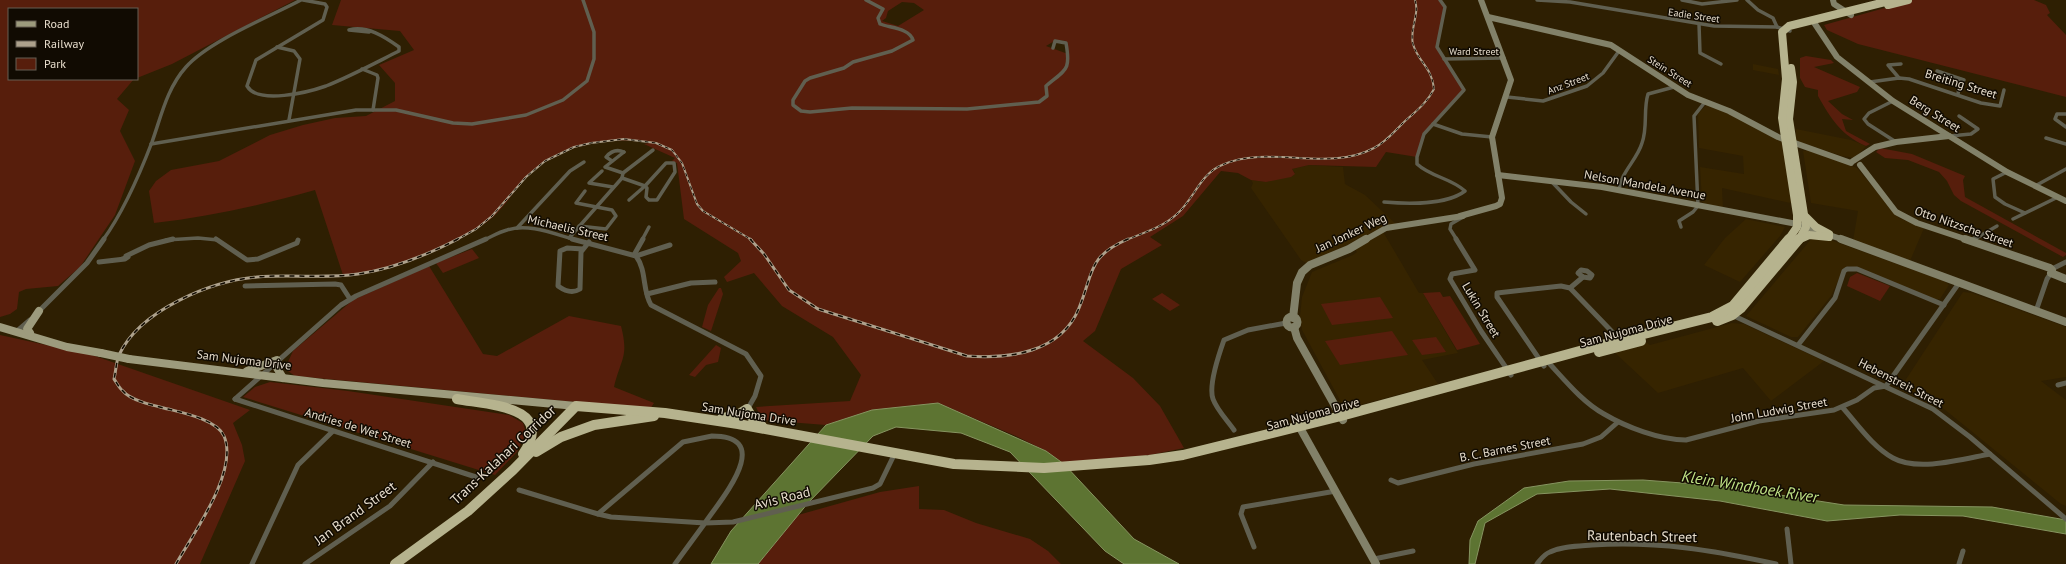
<svg xmlns="http://www.w3.org/2000/svg" width="2066" height="564" font-family="'PT Sans',sans-serif">
<style>
.built{fill:#362400}
.green{fill:#571e0c;fill-rule:evenodd}
.water{fill:#5d7432;stroke:#869460}
.lines{fill:none;stroke-linecap:round;stroke-linejoin:round}
.street-far1{stroke:#605f50;stroke-width:3.5}
.street{stroke:#605f50;stroke-width:5}
.secondary-far1{stroke:#828169;stroke-width:6}
.secondary{stroke:#828169;stroke-width:8}
.primary{stroke:#9d9b7d;stroke-width:8}
.highway-far1{stroke:#b6b38e;stroke-width:8}
.highway{stroke:#b6b38e;stroke-width:10}
.rail-far1-casing{stroke:#ada18c;stroke-width:2}
.rail-casing{stroke:#ada18c;stroke-width:3}
.rail-far1{stroke:#110b02;stroke-width:1;stroke-dasharray:3.5;stroke-linecap:butt}
.rail{stroke:#110b02;stroke-width:1.5;stroke-dasharray:5;stroke-linecap:butt}
.primary-bridge{stroke:#9d9b7d;stroke-width:8}
.labels{text-anchor:middle;stroke-width:3;stroke-linejoin:round;paint-order:stroke}
.far-street-label{font-size:10px;fill:#e7ddcc;stroke:#110b02}
.street-label{font-size:12px;fill:#e7ddcc;stroke:#110b02}
.near-street-label{font-size:14px;fill:#e7ddcc;stroke:#110b02}
.near-water-label{font-size:16px;font-style:italic;fill:#c0e386;stroke:#110b02}
</style>
<rect width="100%" height="100%" fill="#2e1f02"/>
<!-- built -->
<g class="built">
<path d="M1753 64 1778 69 1779 75 1753 70Z"/>
<path d="M1707 104H1711L1785 140 1795 204 1722 188 1723 208 1707 205 1702 202 1700 167 1744 174 1743 156 1699 148 1698 114Z"/>
<path d="M1796 129 1851 140 1866 146 1855 158 1842 156 1796 141Z"/>
<path d="M1810 150 1857 168 1899 218 1924 228 1910 261 1853 241 1858 211 1811 203 1803 151Z"/>
<path d="M1309 165 1343 167 1345 184 1365 195 1397 225 1382 230 1419 293H1423L1458 353 1422 360 1438 384 1352 407 1342 404 1302 330 1300 316 1302 297 1312 272 1353 255 1357 252 1353 246 1310 265 1301 260 1251 188 1253 183 1251 180 1266 182 1295 173 1292 169Z"/>
<path d="M1746 219 1785 227 1780 236 1740 282 1704 265 1725 238Z"/>
<path d="M1813 237 1825 238 1944 281 1949 285 1940 299H1932L1858 268 1849 266 1844 268 1831 296 1798 337H1791L1746 316Z"/>
<path d="M1963 292 1972 293 2066 327V377L2041 381 2066 400V506L2061 504 1944 409 1901 387Z"/>
<path d="M1732 323 1744 324 1824 361 1771 401 1743 368 1658 393 1613 351 1647 343 1650 345Z"/>
</g>
<!-- green -->
<g class="green">
<path d="M0 0H295L172 64 137 78V9H9V79H134L117 99 129 110 120 131 135 161 115 215 80 267 58 286 26 289 19 292 17 309 10 314 0 317Z"/>
<path d="M341 0H1440L1445 5 1437 47 1464 90 1424 134 1417 157 1386 152 1376 167 1309 165 1292 169 1295 174 1291 177 1266 182 1251 180 1238 173 1221 171 1183 216 1150 237 1162 245 1121 269 1095 331 1083 341 1133 378 1160 406 1184 448 1150 455 1064 464 1046 451 1016 436 938 403 872 410 826 425 762 420 756 407 850 401 861 375 833 337 782 306 754 273 727 282 724 277 741 261 738 253 684 219 677 163 672 161 675 158 644 144 653 142C610 138 563 141 530 173 517 186 507 204 493 217 479 229 462 236 446 244 412 260 380 273 343 275L315 190C262 205 209 217 154 223L149 191 156 181 171 170 219 161 270 135 303 125 335 118 366 116 395 101V83L379 65 414 50 400 31 332 25ZM902 2 914 3 924 10 898 26 882 21 886 18 888 11ZM1056 40 1066 41 1068 54 1046 46Z"/>
<path d="M1913 0H2034L2046 5 2050 13 2047 15 2066 35V97L1858 44 1827 30 1824 25Z"/>
<path d="M1806 56 1831 60 1834 63 1814 67 1860 87 1857 92 1828 101 1842 114 1853 120 1842 119 1846 131 1870 144 1866 146C1841 135 1831 119 1818 96V90L1805 87 1800 78V58Z"/>
<path d="M1880 148 1912 154 1965 176 1963 180 1965 197 2066 253V255L2063 257 1961 201 1954 195 1947 181 1939 172 1908 160 1885 158 1876 152Z"/>
<path d="M472 249 479 258 443 273 436 263Z"/>
<path d="M429 266 483 354 497 356 569 316 621 326C629 357 621 358 614 387L654 403 650 409 295 376 288 371 287 364 293 351 353 300Z"/>
<path d="M1857 273 1890 286 1880 301 1847 286 1850 277Z"/>
<path d="M719 288H721L723 294 711 331 702 327 708 305Z"/>
<path d="M1440 292 1443 297 1450 296 1480 344 1457 350 1423 293Z"/>
<path d="M1162 293 1180 305 1170 311 1152 299Z"/>
<path d="M1380 297 1393 318 1332 325 1321 304Z"/>
<path d="M1392 331 1408 355 1340 365 1325 341Z"/>
<path d="M0 335 92 355 250 410 233 423 242 445 245 461 200 564H0Z"/>
<path d="M1436 337 1446 352 1422 355 1412 340Z"/>
<path d="M716 345 721 348 718 362 706 365 695 377 689 375Z"/>
<path d="M270 382 348 391 509 415 523 423 526 433 517 452 495 475 243 397 255 387Z"/>
<path d="M919 486V509L944 510 976 523 1030 539 1048 551 1061 564H758L798 515 880 492Z"/>
</g>
<!-- water -->
<g class="water">
<path d="M938 403 1046 451 1064 464 1134 539 1179 564H1124L1105 551 1010 452 961 433 896 427 873 436 808 503 758 564H711L731 531 826 425 872 410Z"/>
<path d="M1643 480 1722 486 1844 505 1992 507 2066 520V534L1963 516 1900 515 1827 521 1720 501 1610 489 1537 494 1485 523 1475 564H1469L1470 540 1478 521 1524 488 1569 481Z"/>
</g>
<g class="lines">
<!-- street-far1 -->
<g class="street-far1">
<path d="M303 0 325 4 327 7 323 20 256 60 247 86C258 105 309 92 326 86 351 76 375 63 399 51V47C385 37 367 25 349 30L369 32"/>
<path d="M866 0 883 9 878 18 880 24C890 28 909 28 913 40L892 51 853 62 844 68 810 78 805 81 793 100V105L801 111 810 112 852 108 967 109 1039 102 1047 96 1046 86C1066 69 1071 71 1066 43L1055 41 1053 48"/>
<path d="M1537 0 1570 2 1714 26 1777 27"/>
<path d="M1682 0 1702 4 1737 0"/>
<path d="M1747 0 1758 10 1773 18 1777 27 1790 31"/>
<path d="M1699 24 1700 53 1721 64"/>
<path d="M277 47 294 51 300 59 289 120"/>
<path d="M1444 59 1504 58"/>
<path d="M362 69 377 75 378 78 373 110"/>
<path d="M1937 71 1964 80"/>
<path d="M1899 78 1888 65 1901 64"/>
<path d="M1870 82 1899 78 1909 79 1981 103 2000 106 2004 90"/>
<path d="M1958 94 1960 79"/>
<path d="M1507 97 1543 101 1587 86 1603 73 1619 51"/>
<path d="M1893 101 1869 113 1864 119 1868 124 1896 142"/>
<path d="M2066 114H2057L2055 119 2066 127"/>
<path d="M1433 124 1462 134 1492 137"/>
<path d="M1950 136 1971 134 1978 129 1959 116"/>
<path d="M2046 138 2066 144"/>
<path d="M151 144 356 110H396L453 123 472 124 526 115 563 100 587 81 594 59V32L583 0"/>
<path d="M612 161 606 157C611 151 617 149 624 152"/>
<path d="M666 163H674L675 172 657 200H649L646 197 647 188 645 186Z"/>
<path d="M602 171 589 183 613 187"/>
<path d="M2007 172 1993 179 1995 197 2005 204 2025 213"/>
<path d="M623 173 605 167 624 152"/>
<path d="M622 178 623 173 653 150"/>
<path d="M622 178 645 186"/>
<path d="M1551 181 1571 202 1586 214"/>
<path d="M2035 186 2066 169"/>
<path d="M1619 190C1621 172 1637 160 1642 143 1648 127 1643 110 1648 94L1674 87"/>
<path d="M629 200 645 186"/>
<path d="M1384 202C1407 204 1447 205 1465 191 1451 178 1431 177 1417 164V157L1424 134 1464 90 1437 47 1445 7 1440 0"/>
<path d="M2013 219 2058 197"/>
<path d="M579 226 606 229 616 216 612 210 576 203 585 191"/>
<path d="M1681 227 1679 221 1693 212 1698 206 1694 116 1705 102"/>
<path d="M517 228 570 171 584 162"/>
<path d="M569 238 622 178"/>
<path d="M103 240C124 211 139 176 152 142 161 117 167 88 186 67 209 41 269 17 301 0"/>
<path d="M166 240 198 238 218 240"/>
<path d="M484 240C491 237 499 232 507 230 529 223 554 234 576 240"/>
<path d="M642 240 649 227"/>
<path d="M1457 240 1450 229 1451 224 1463 217"/>
<path d="M1973 240 1997 226"/>
</g>
<!-- street -->
<g class="street">
<path d="M216 239 247 260 258 259 297 243 298 240"/>
<path d="M572 239 636 256C647 271 642 290 651 305L746 354 761 376 755 396 747 410"/>
<path d="M1456 239 1475 270 1452 274 1450 279 1481 331 1511 375"/>
<path d="M1971 241 1974 239"/>
<path d="M583 249 567 248 560 251 558 286C565 291 572 294 580 289L581 252 589 242"/>
<path d="M634 255 643 239"/>
<path d="M126 256 149 245 173 239"/>
<path d="M636 256 670 245"/>
<path d="M99 262 125 259 128 257 122 259"/>
<path d="M2052 269 2066 262"/>
<path d="M1581 270 1587 271 1592 275 1590 278 1583 277 1578 273Z"/>
<path d="M245 286 335 284 341 285 350 299"/>
<path d="M1570 288 1583 277"/>
<path d="M647 294 691 283 715 282"/>
<path d="M2036 311 2047 279 2051 273"/>
<path d="M38 312 87 263 104 239"/>
<path d="M1732 315 1933 409 1970 437 2066 519"/>
<path d="M16 332 30 320"/>
<path d="M1798 345 1835 298 1844 271 1847 269H1857L1944 305"/>
<path d="M1547 361C1564 379 1582 402 1604 414 1626 427 1660 440 1686 440L1759 421 1834 410 1857 400 1874 388 1886 386 1959 283"/>
<path d="M1544 366 1497 297V293L1561 286 1570 288 1620 340"/>
<path d="M2058 385 2066 383"/>
<path d="M235 399 341 305 356 296 486 239"/>
<path d="M235 399 476 477"/>
<path d="M1843 408C1858 425 1873 447 1893 458 1918 472 1963 459 1990 454"/>
<path d="M1234 430C1227 420 1217 410 1213 399 1208 385 1219 354 1224 340L1248 330 1286 323"/>
<path d="M712 436C776 436 721 499 705 523L611 517 598 514 683 442Z"/>
<path d="M1391 480 1398 483 1474 464 1583 444 1601 437 1618 422"/>
<path d="M519 490 598 514"/>
<path d="M1787 529 1791 564"/>
<path d="M1254 547 1241 514 1243 507 1336 491"/>
<path d="M1374 559 1413 551"/>
<path d="M252 564 298 465 332 432"/>
<path d="M305 564 390 506 433 462"/>
<path d="M675 564 705 523 733 522 873 488 880 484 895 453"/>
<path d="M1537 564C1541 559 1544 554 1550 552 1562 546 1579 546 1592 545 1658 541 1712 550 1776 564"/>
<path d="M1959 564 1963 551"/>
</g>
<!-- secondary-far1 -->
<g class="secondary-far1">
<path d="M1833 0 1834 4 1851 15"/>
<path d="M1488 17 1611 45 1688 95 1729 111 1778 137 1851 163"/>
<path d="M1813 21 1837 57 1893 101 2007 172 2066 201"/>
<path d="M1853 161 1875 147 1896 142 1949 136"/>
<path d="M1860 165 1896 212 1917 223 1968 240"/>
<path d="M1498 175 1602 187 1797 224 1844 240"/>
<path d="M1460 216 1496 206 1500 204 1502 198 1492 137 1511 80 1481 0"/>
<path d="M1365 240 1386 228 1463 216"/>
</g>
<!-- secondary -->
<g class="secondary">
<path d="M1841 239 2066 322"/>
<path d="M1965 239 2050 268 2052 270 2051 273 2066 279"/>
<circle cx="1292" cy="322" r="5.5"/>
<path d="M1293 318 1297 283 1302 272 1310 265 1349 249 1366 239"/>
<path d="M1294 327 1297 338 1343 420"/>
<path d="M1299 426 1376 564"/>
</g>
<!-- primary -->
<g class="primary">
<path d="M0 327 67 347 101 353"/>
<path d="M30 333 27 329 39 311"/>
<path d="M129 359 323 383 576 406"/>
<path d="M247 371 277 360V368L283 378"/>
</g>
<!-- highway-far1 -->
<g class="highway-far1">
<path d="M1888 5 1908 0"/>
<path d="M1791 68 1793 82 1789 119 1806 227 1799 240"/>
<path d="M1806 217 1816 227 1829 234"/>
<path d="M1800 239 1809 235 1829 237"/>
<path d="M1788 240 1797 227V215L1782 118 1786 79 1782 32 1789 26 1893 0"/>
</g>
<!-- highway -->
<g class="highway">
<path d="M1717 321 1732 315 1741 308 1799 239"/>
<path d="M1599 352 1641 341"/>
<path d="M457 399C489 405 556 406 523 454"/>
<path d="M722 418 736 416 747 409 755 422 762 426"/>
<path d="M536 452 561 437 594 425 654 416"/>
<path d="M395 564 468 511 513 470 576 406 665 413 738 424 954 464 1044 468 1149 460 1183 455 1341 416 1620 340 1712 317 1733 306 1789 239"/>
</g>
<!-- rail-far1 casing -->
<g class="rail-far1-casing">
<g id="rail-far1">
<path d="M456 240 476 229 492 216 526 177 545 161 574 147 591 143 624 139 656 143 672 150 682 163 697 204 703 211 752 240"/>
<path d="M1126 240C1143 233 1163 227 1177 214 1194 199 1200 174 1222 165 1270 144 1327 173 1374 148 1386 142 1394 132 1404 122 1415 112 1427 103 1434 89 1432 67 1418 62 1413 44 1409 29 1420 15 1415 0"/>
</g>
</g>
<!-- rail casing -->
<g class="rail-casing">
<g id="rail">
<path d="M750 239 764 254 789 290 818 309 967 356C1009 359 1061 353 1079 308 1094 272 1087 257 1128 239"/>
<path d="M176 564C193 534 239 471 224 436 217 420 184 413 168 409 156 406 131 401 123 391 119 388 117 383 114 379 116 371 116 362 119 355 140 310 211 281 257 277 291 274 324 279 358 274 392 269 427 255 458 239"/>
</g>
</g>
<!-- rail-far1 -->
<use href="#rail-far1" class="rail-far1"/>
<!-- rail -->
<use href="#rail" class="rail"/>
<!-- primary-bridge -->
<path class="primary-bridge" d="M101 353 129 359"/>
</g>
<g class="labels">
<!-- far-street labels -->
<g class="far-street-label">
<text transform="translate(1694 15) rotate(8)" y="4">Eadie Street</text>
<text x="1474" y="55">Ward Street</text>
<text transform="translate(1670 71) rotate(32)" y="4">Stein Street</text>
<text transform="translate(1568 83) rotate(-21)" y="4">Anz Street</text>
</g>
<!-- street labels -->
<g class="street-label">
<text transform="translate(1961 84) rotate(17)" y="4">Breiting Street</text>
<text transform="translate(1935 114) rotate(32)" y="4">Berg Street</text>
<text transform="translate(1645 185) rotate(10)" y="4">Nelson Mandela Avenue</text>
<text transform="translate(1964 227) rotate(19)" y="4">Otto Nitzsche Street</text>
<text transform="translate(568 228) rotate(13)" y="4">Michaelis Street</text>
<text transform="translate(1351 233) rotate(-25)" y="4">Jan Jonker Weg</text>
<text transform="translate(1481 310) rotate(59)" y="4">Lukin Street</text>
<text transform="translate(1626 331) rotate(-15)" y="4">Sam Nujoma Drive</text>
<text transform="translate(244 360) rotate(7)" y="4">Sam Nujoma Drive</text>
<text transform="translate(1901 383) rotate(27)" y="4">Hebenstreit Street</text>
<text transform="translate(1779 410) rotate(-10)" y="4">John Ludwig Street</text>
<text transform="translate(749 414) rotate(9)" y="4">Sam Nujoma Drive</text>
<text transform="translate(1313 414) rotate(-15)" y="4">Sam Nujoma Drive</text>
<text transform="translate(358 428) rotate(17)" y="4">Andries de Wet Street</text>
<text transform="translate(1505 449) rotate(-11)" y="4">B. C. Barnes Street</text>
</g>
<!-- near-street labels -->
<g class="near-street-label">
<text transform="translate(503 455) rotate(-43)" y="5">Trans-Kalahari Corridor</text>
<text transform="translate(782 498) rotate(-14)" y="5">Avis Road</text>
<text transform="translate(355 513) rotate(-36)" y="5">Jan Brand Street</text>
<text transform="translate(1642 536) rotate(1)" y="5">Rautenbach Street</text>
</g>
<!-- near-water labels -->
<g class="near-water-label">
<text transform="translate(1750 486) rotate(9)" y="6">Klein Windhoek River</text>
</g>
</g>
<!-- legend -->
<rect x="8" y="8" width="130" height="72" fill="#110b02" stroke="#675f53"/>
<rect x="16" y="21" width="20" height="6" fill="#9d9b7d" stroke="#675f53"/>
<text x="44" y="28" font-size="12" fill="#e7ddcc">Road</text>
<rect x="16" y="41" width="20" height="6" fill="#ada18c" stroke="#675f53"/>
<text x="44" y="48" font-size="12" fill="#e7ddcc">Railway</text>
<rect x="16" y="58" width="20" height="12" fill="#571e0c" stroke="#675f53"/>
<text x="44" y="68" font-size="12" fill="#e7ddcc">Park</text>
</svg>
